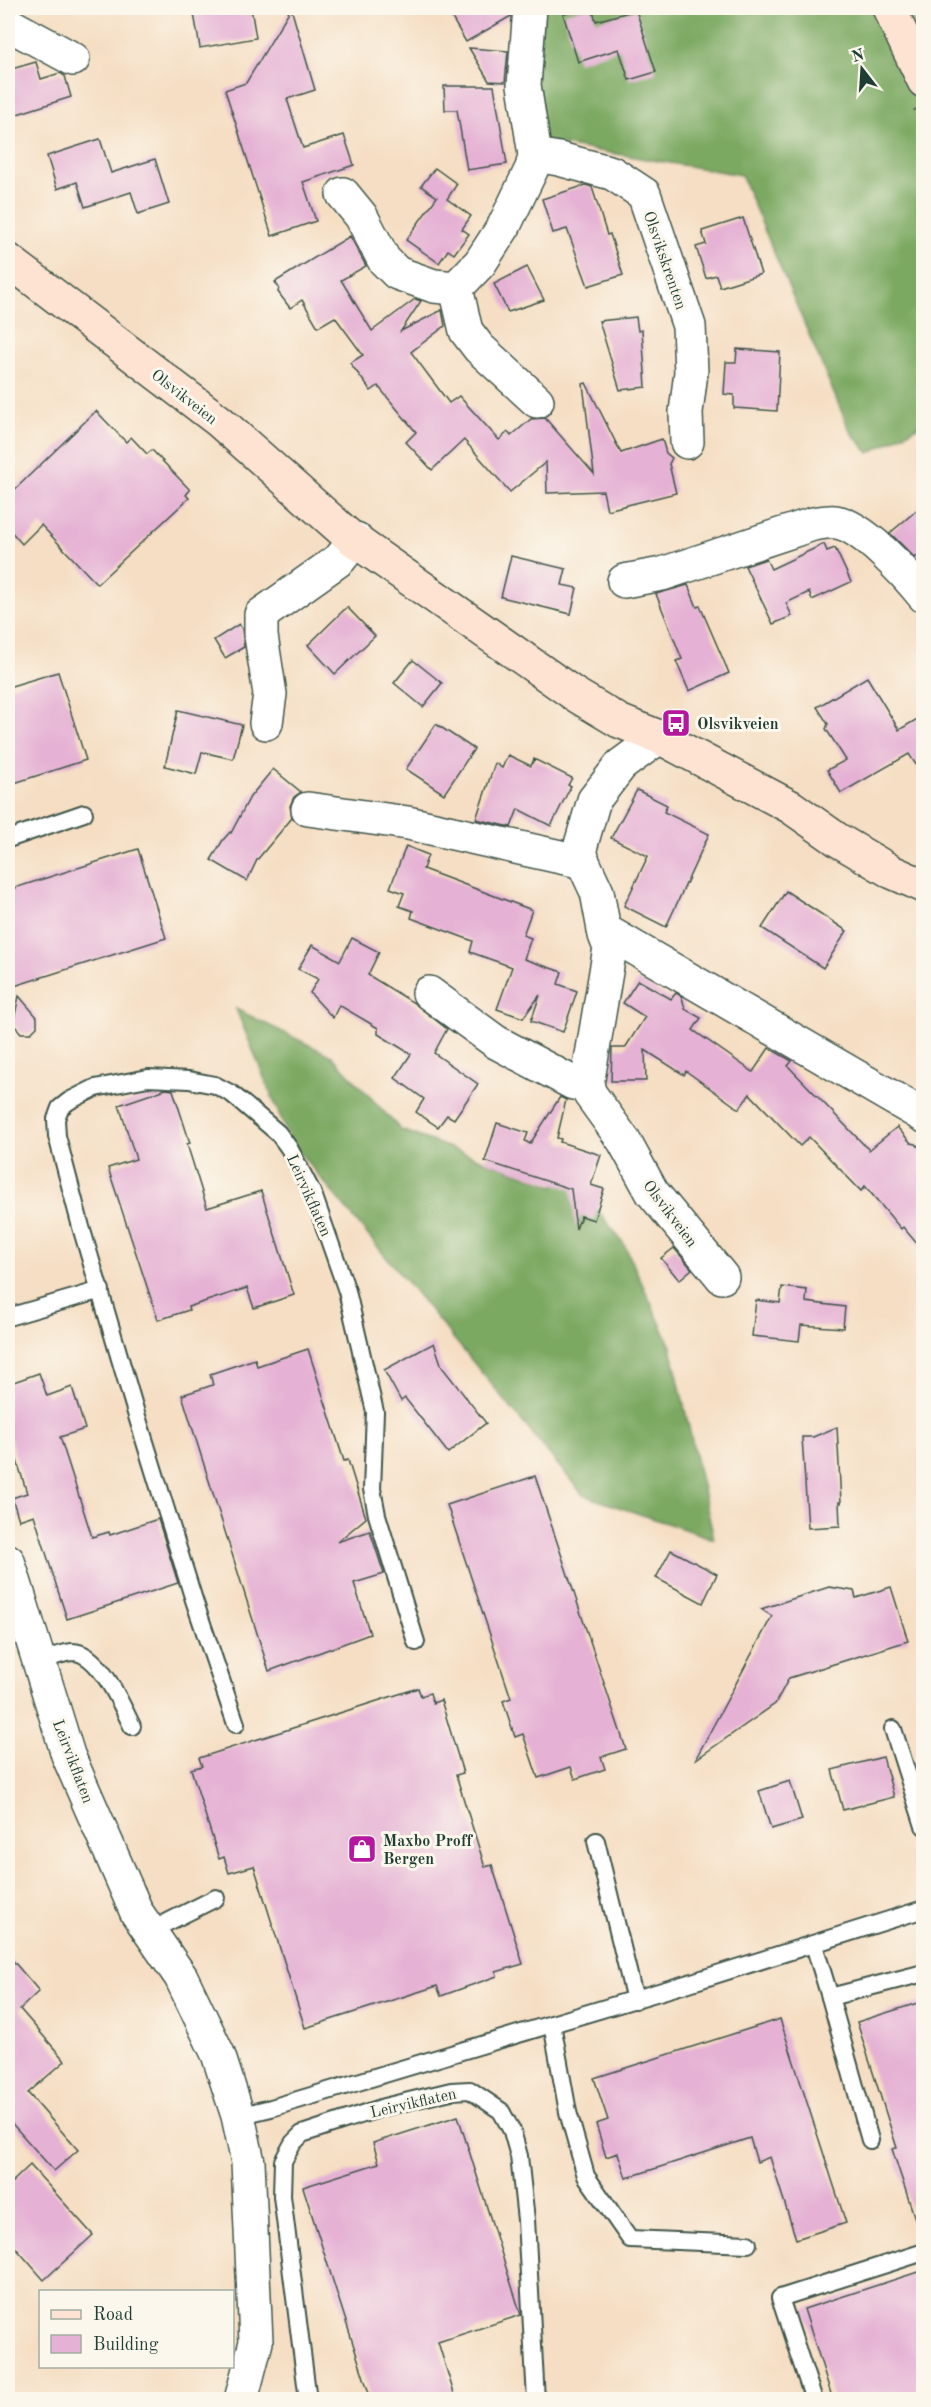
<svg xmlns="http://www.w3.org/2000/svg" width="931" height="2407" font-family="'Old Standard TT',serif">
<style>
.forest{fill:#7ca962;stroke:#4e734b;stroke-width:1.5}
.building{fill:#e5b1d4}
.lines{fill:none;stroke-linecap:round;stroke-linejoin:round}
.service-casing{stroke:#3f5549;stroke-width:20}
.minor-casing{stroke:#3f5549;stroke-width:36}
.secondary-casing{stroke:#3f5549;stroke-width:36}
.path{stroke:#3f5549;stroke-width:4;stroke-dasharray:1.5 4.5;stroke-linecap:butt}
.service{stroke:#fff;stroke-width:16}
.minor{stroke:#fff;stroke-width:33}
.secondary{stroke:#fee3d2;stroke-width:33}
.labels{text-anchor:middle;stroke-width:6;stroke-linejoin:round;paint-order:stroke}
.street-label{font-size:16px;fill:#1f3d34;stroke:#fbf7ec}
.poi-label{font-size:16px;font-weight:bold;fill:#1f3d34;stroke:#fbf7ec;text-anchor:start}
</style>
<rect width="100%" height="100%" fill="#fbf7ec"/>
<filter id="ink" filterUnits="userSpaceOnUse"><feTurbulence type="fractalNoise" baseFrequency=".0167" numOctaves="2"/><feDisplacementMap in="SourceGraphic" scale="12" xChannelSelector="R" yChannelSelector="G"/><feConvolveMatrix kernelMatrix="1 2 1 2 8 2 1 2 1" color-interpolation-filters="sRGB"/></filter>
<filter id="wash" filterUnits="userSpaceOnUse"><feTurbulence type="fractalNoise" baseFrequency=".008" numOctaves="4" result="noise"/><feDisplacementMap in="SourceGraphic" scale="24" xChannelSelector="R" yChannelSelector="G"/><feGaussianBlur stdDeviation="1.35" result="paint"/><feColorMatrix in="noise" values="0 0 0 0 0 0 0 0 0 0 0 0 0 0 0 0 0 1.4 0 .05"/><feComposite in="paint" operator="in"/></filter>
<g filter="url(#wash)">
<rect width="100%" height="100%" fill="#f5dec3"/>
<!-- forest -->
<g class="forest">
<path d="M535 8H923V424L869 453 850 431 741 175 534 140Z"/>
<path d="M236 1009 332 1056 401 1130 554 1186 562 1165 624 1244 671 1347 714 1539 583 1495 290 1141Z"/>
</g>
<g id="blocks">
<!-- building -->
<g class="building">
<path d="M193 8H251L256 38 200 48Z"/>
<path d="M291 8 315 90 287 99 303 148 344 135 354 165 303 182 316 221 272 236 225 90 246 83Z"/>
<path d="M446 8H511V16L466 42Z"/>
<path d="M583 8H592L596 21 636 10 656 72 629 80 619 49 578 62 563 14Z"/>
<path d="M469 48 508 51 505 82 489 81Z"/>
<path d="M36 62 41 79 60 73 65 76 71 97 8 117V70Z"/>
<path d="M444 86H494L507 164 467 170 457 110H445Z"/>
<path d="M100 139 111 173 155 159 169 204 138 214 131 192 85 207 77 182 57 189 47 156Z"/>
<path d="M435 168 457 184 447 199 471 216 462 229 469 234 454 254 448 250 439 263 406 240 437 197 421 186Z"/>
<path d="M586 185 592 187 607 235 610 234 623 275 588 286 567 229 553 233 542 199Z"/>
<path d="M743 218 761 274 720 287 716 275 706 278 696 247 706 244 702 231Z"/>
<path d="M350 236 366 266 341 280 372 331 415 299 421 301 401 331 442 310 445 326 411 352 449 403 459 396 499 440 508 432 511 436 531 419 545 418 594 474 583 384 586 383 621 453 662 439 666 453 672 458 669 464 676 493 607 510 603 491 547 493 546 462 510 492 464 440 432 470 406 442 416 432 378 386 371 391 350 363 363 355 335 317 318 327 302 300 290 308 278 292 279 288 275 282Z"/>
<path d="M527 267 544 300 508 312 494 284Z"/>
<path d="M636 317 638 331 642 330 646 387 620 390 599 321Z"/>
<path d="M737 349 780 352 777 411 734 408V395L724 394 726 362H736Z"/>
<path d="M96 411 126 442 131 437 147 454 152 450 190 490 186 495 189 498 97 584 41 525 22 544 8 528V496Z"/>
<path d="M924 504V550L915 558 890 533Z"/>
<path d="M824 544 827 551 835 548 851 582 812 600 809 592 786 603 792 616 773 624 745 566 766 559 771 569Z"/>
<path d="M511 556 566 569 562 585 577 588 571 614 501 597Z"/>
<path d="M688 585 697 607 700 606 729 673 689 691 676 661 682 659 656 594Z"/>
<path d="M347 607 375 636 335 674 308 645Z"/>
<path d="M239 624 242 629 244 647 225 658 214 640Z"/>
<path d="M413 660 442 683 423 707 394 683Z"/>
<path d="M58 672 86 760 8 785V687Z"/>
<path d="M867 677 899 730 924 715V777L909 754 841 793 827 770 846 760 826 729 828 724 817 707Z"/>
<path d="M178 710 242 725 233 759 202 752 196 774 165 766Z"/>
<path d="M436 724 474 749 444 794 406 769Z"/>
<path d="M508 755 531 766 534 759 572 778 568 785 571 786 551 826 518 809 511 827 476 819 495 763 502 768Z"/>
<path d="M273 769 301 792 294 797 290 806 292 818 257 860 247 881 211 860 223 840 230 832 231 833 250 797Z"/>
<path d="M637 790 667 805 664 812 709 834 666 927 624 906 648 856 611 838Z"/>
<path d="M406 846 428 855 423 869 532 910 523 935 531 938 524 959 562 972 558 984 577 991 563 1032 531 1021 540 995 523 1018 497 1009 512 967 470 952 473 941 411 918 413 911 399 906 404 893 390 888Z"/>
<path d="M138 849 166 938 8 988V890Z"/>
<path d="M786 891 847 931 823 968 762 928Z"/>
<path d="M352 938 379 952 368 975 414 1003 447 1029 434 1053 478 1084 454 1119 447 1115 438 1127 416 1112 424 1099 395 1078 411 1054 378 1034V1028L339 1005 333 1018 310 993 318 979 298 969 312 945 340 961Z"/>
<path d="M638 980 671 999 676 993 682 997 685 1009 701 1018 693 1030 753 1072 769 1048 792 1061 788 1066 869 1150 897 1127 911 1143 916 1144 924 1153V1252L903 1227 901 1229 865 1186 861 1191 809 1137 800 1146 750 1094 739 1109 686 1071 684 1075 645 1050 646 1081H611L612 1048H625L645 1017 623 1003Z"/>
<path d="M19 996 37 1017V1027L31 1033H21L13 1024Z"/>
<path d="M166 1089 173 1090 190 1143 187 1144 207 1208 261 1191 294 1295 254 1308 247 1288 188 1307 189 1310 158 1320 108 1168 136 1159 119 1105Z"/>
<path d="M560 1097 566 1100 557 1138 561 1139 560 1142 601 1155 591 1185 604 1189 594 1220 581 1216 576 1229 571 1189 485 1161 497 1123 528 1133 525 1141 530 1144Z"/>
<path d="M674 1248 692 1269 679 1280 661 1258Z"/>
<path d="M782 1287 807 1290 806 1302 845 1307 843 1328 801 1325 799 1341 752 1336 756 1300 780 1303Z"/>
<path d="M434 1343 442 1367 486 1423 448 1453 405 1398 401 1401 384 1370Z"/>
<path d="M308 1349 344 1461 348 1460 366 1518 337 1542 370 1531 384 1574 354 1583 370 1634 269 1671 182 1395 213 1385 210 1374 255 1359 257 1366Z"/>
<path d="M39 1373 47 1396 72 1387 85 1429 60 1437 92 1537 109 1532 110 1535 158 1519 178 1583 67 1619 34 1515 19 1520 12 1498 27 1493 8 1432V1384Z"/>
<path d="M837 1427 841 1503 839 1502 840 1526 808 1528 802 1437H813Z"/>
<path d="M535 1476 626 1749 601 1757 605 1769 575 1779 571 1767 538 1778 523 1734 515 1737 503 1701 511 1698 447 1505Z"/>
<path d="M671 1550 717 1574 703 1603 656 1578Z"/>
<path d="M829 1587 854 1591 856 1598 891 1587 908 1641 789 1678 775 1704 695 1760 772 1616 761 1609Z"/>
<path d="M418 1688 421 1696 430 1693 433 1703 441 1700 463 1773 456 1775 485 1867 492 1865 523 1964 496 1972 497 1976 441 1996 437 1986 305 2028 254 1866 229 1873 224 1857 219 1859 191 1769 202 1766 199 1758Z"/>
<path d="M883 1757 894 1797 843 1810 832 1770Z"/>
<path d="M790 1781 802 1820 771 1829 759 1791Z"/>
<path d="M8 1955 39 1991 20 2009 65 2061 28 2093 78 2150 54 2171 8 2119Z"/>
<path d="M924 2001V2231H919L892 2149 897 2148 857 2022Z"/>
<path d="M780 2019 846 2223 796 2239 770 2157 757 2162 750 2138 626 2178 618 2153 606 2157 596 2124 608 2120 594 2078Z"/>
<path d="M458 2116 521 2315 438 2342 456 2400H371L303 2187 379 2163 373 2143Z"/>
<path d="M30 2165 93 2235 44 2280 8 2239V2186Z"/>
<path d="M924 2270V2400H833L804 2309Z"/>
</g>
</g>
</g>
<g filter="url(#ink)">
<use href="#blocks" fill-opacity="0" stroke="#3f5549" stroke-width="1.5"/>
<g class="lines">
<!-- service casing -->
<g class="service-casing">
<g id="service">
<path d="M8 839 84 813"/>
<path d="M8 1317 101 1290"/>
<path d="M40 1661C50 1658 62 1653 72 1652 99 1651 122 1706 132 1726"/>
<path d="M236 1724 194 1600 136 1413 81 1227 57 1136 56 1119 60 1108 69 1101 95 1088 148 1078 189 1080 215 1085 232 1094 278 1133 289 1148 313 1194 347 1291 375 1412 372 1489 377 1515 416 1642"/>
<path d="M893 1729 924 1826"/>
<path d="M596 1841 635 2000"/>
<path d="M150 1931 216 1898"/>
<path d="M814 1945 830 1997 924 1973"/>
<path d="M830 1997 870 2140"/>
<path d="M552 2024 568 2112 586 2176 630 2239 748 2244"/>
<path d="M238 2116 271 2108 689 1983 924 1909"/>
<path d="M308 2400 282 2196 283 2161 293 2143 302 2134 384 2107 451 2091 470 2090 501 2111 512 2131 519 2156 526 2220 536 2400"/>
<path d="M814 2400 780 2298 924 2252"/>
</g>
</g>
<!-- minor casing -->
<g class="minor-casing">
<g id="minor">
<path d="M8 24 73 59"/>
<path d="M535 155 559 159 612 173 644 194 689 326 691 372 686 412 687 442"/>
<path d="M343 194 361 216 384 260 397 273 434 286 456 288 480 263 504 226 532 168 535 155 524 85 530 8"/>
<path d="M456 288 466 331 479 348 537 401"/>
<path d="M624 581 662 574 813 524C820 523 829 521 836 522 863 526 907 575 924 596"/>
<path d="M266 723 270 694 261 636V615L340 559 356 539"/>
<path d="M659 737 621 765 594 800 580 848 583 862 597 892 605 935 610 948 587 1085 590 1094 624 1141 652 1192 722 1277"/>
<path d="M308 809 408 823 583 862"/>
<path d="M604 930 924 1116"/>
<path d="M429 993 496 1042 573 1083 587 1085"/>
<path d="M8 1561 68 1755 137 1913 181 1977 218 2054 238 2116 248 2162 256 2342 241 2400"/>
</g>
</g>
<!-- secondary casing -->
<g class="secondary-casing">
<g id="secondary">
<path d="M889 8 924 81"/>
<path d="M8 260 219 421 350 537 574 694 619 721 659 737 791 807 838 840 892 872 924 886"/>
</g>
</g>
<!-- path -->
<path class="path" d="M915 109 924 129"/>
<!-- service -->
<use href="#service" class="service"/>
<!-- minor -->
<use href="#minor" class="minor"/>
<!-- secondary -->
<use href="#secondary" class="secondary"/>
</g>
</g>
<!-- icons -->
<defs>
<g id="bus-square" transform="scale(1.5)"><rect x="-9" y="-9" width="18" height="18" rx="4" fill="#b5179e" stroke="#fbf7ec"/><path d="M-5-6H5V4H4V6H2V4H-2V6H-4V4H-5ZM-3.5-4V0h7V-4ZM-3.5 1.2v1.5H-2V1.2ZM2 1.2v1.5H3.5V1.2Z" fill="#fff"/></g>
<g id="shop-square" transform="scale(1.5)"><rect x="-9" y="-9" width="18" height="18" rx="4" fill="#b5179e" stroke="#fbf7ec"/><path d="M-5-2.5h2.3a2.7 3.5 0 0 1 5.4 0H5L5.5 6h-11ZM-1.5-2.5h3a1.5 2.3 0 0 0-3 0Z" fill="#fff"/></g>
</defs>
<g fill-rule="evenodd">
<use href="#bus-square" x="676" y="723"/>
<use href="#shop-square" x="362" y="1849"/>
</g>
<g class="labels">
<!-- street labels -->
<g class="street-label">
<text transform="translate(666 260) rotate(71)" y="6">Olsvikskrenten</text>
<text transform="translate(185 396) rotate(38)" y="6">Olsvikveien</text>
<text transform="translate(310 1195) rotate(66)" y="6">Leirvikflaten</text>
<text transform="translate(671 1213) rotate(53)" y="6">Olsvikveien</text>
<text transform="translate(74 1761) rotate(69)" y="6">Leirvikflaten</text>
<text transform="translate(413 2102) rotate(-13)" y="6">Leirvikflaten</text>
</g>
<!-- poi labels -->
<g class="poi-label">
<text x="697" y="729">Olsvikveien</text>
<text x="383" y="1846">Maxbo Proff<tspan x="383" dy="18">Bergen</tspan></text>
</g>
</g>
<!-- margin -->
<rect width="931" height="2407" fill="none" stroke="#fbf7ec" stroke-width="30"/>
<!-- legend -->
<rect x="39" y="2290" width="195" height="78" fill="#fbf7ec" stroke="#a3ada2" stroke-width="1.5"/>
<rect x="51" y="2310" width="30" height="9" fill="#fee3d2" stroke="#a3ada2" stroke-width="1.5"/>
<text x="93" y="2320" font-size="18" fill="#1f3d34">Road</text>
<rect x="51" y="2335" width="30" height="18" fill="#e5b1d4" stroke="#a3ada2" stroke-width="1.5"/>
<text x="93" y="2350" font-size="18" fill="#1f3d34">Building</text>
<!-- north arrow -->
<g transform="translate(862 69) rotate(343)" stroke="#fbf7ec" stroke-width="4.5" paint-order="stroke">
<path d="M0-4.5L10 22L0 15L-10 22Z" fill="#1f3d34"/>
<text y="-9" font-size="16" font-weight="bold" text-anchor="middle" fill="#1f3d34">N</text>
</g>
</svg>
